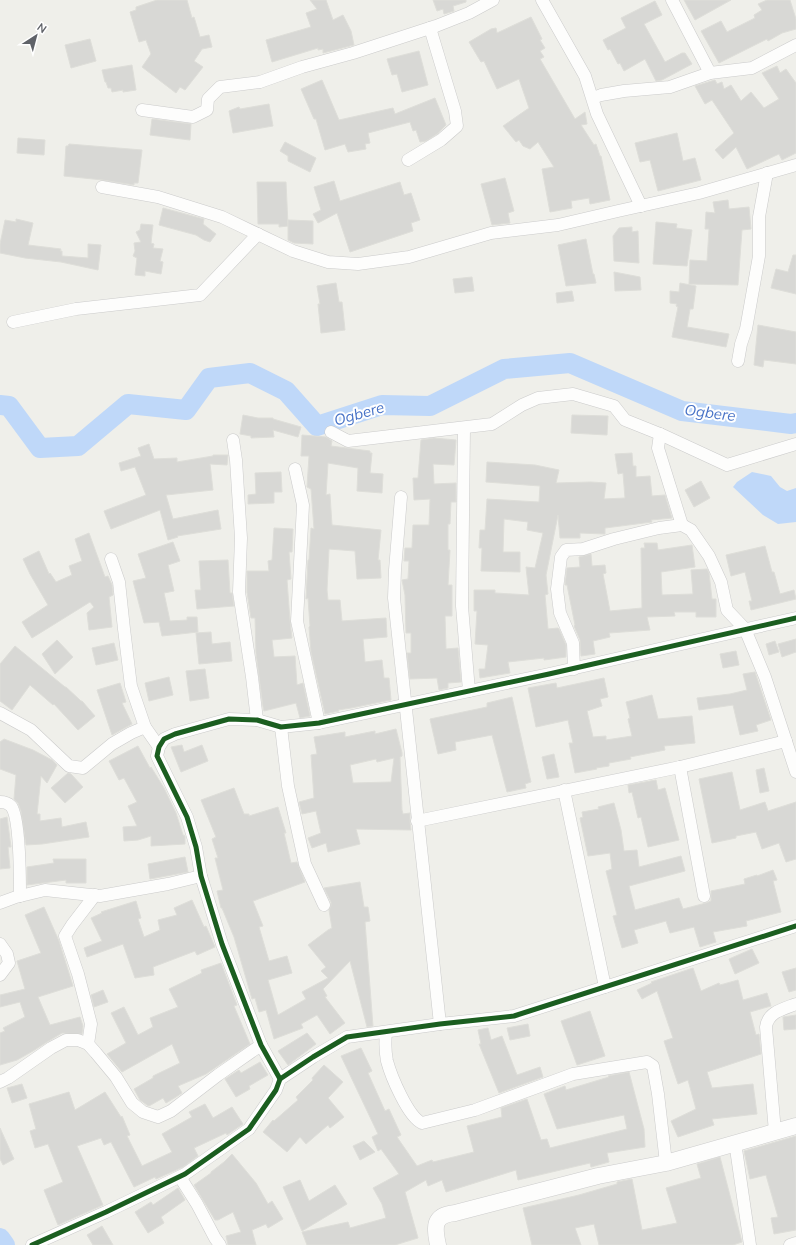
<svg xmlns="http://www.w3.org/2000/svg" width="796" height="1245" font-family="Mulish,sans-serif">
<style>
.water{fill:#bfd8f9}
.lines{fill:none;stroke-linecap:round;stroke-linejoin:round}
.river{stroke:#bfd8f9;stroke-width:20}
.building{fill:#d8d8d5;stroke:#deded9;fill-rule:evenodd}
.street-casing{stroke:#cbcbcb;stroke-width:13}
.secondary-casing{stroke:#ccc;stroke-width:17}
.street{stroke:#fdfdfc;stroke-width:12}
.secondary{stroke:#fdfdfc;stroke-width:16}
.cycleway-casing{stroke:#fff;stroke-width:8}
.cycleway{stroke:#1b5e20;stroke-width:5}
.labels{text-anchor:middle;stroke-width:4;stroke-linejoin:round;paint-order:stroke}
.water-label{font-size:15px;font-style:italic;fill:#4873c7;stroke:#fff}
</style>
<rect width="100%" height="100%" fill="#efefea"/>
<!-- water -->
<path class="water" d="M752 472 771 476 780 487 787 491 796 488V522L778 524 763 515 733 487 737 482Z"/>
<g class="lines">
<!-- river -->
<g class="river">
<path d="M0 405 9 406 40 448 78 446 128 404 186 410 209 378 250 373 286 391 317 426 382 405 430 406 504 369 570 363 682 411 791 424 796 423"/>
<path d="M0 1238 5 1245"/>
</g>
</g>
<!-- building -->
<g class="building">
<path d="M157 0H187L192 18 194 17 200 37 209 35 212 47 202 49 194 61 203 67 185 90 180 87 176 93 142 67 151 54 146 40 139 42 130 12 136 10V7Z"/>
<path d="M310 0H326L333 20 343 15 351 31 354 45 323 53V49L318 50V48L272 62 266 40 311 27 306 13 317 9Z"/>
<path d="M433 0H466V2L453 6 454 11 444 14 443 9 437 11Z"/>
<path d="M684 0H731L695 20Z"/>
<path d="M767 0H790L796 19V29L782 33 768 41 767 39 719 63 701 31 721 21 727 32 755 18 754 15 762 10 758 4Z"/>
<path d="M655 1 662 15 644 24 665 62 682 53H685L692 64 662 80 656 81 645 59 624 71 620 63 618 64 610 49 608 50 603 40 626 28 621 18Z"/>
<path d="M531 17 542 39 540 40 545 48 540 51 544 57 540 59 575 119 585 112 587 124 581 125 594 145 596 144 600 156H601L610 200 590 204 589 198 571 201 572 208 550 212 542 169 554 167 538 142 530 149 523 146 519 140 516 142 503 126 529 108 519 79 497 89 484 61 481 62 469 42 491 29 496 28 497 33Z"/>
<path d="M90 39 96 61 71 68 65 45Z"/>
<path d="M419 51 428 85 402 92 397 74 392 75 387 59Z"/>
<path d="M132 65 136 90 123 92V90L112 92 111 88H108L106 82H105L102 70Z"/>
<path d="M777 66 780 73 786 69 796 83V153L782 160 779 154 747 169 736 147 723 159 715 150 734 133 712 100 705 104 695 86 715 80 717 84 722 82 724 89 731 85 741 101 751 92 764 108 779 99 762 73Z"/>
<path d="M322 80 339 120 393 108 395 114 435 98 446 125 437 134 426 141 420 142 416 130 413 131 410 122 368 133 370 143 365 144 366 149 348 152 345 144 325 150 316 119H314L301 89Z"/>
<path d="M269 104 273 126 233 133 229 111 239 107 240 109Z"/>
<path d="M152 119 191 124 190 140 150 135Z"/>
<path d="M677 133 683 161 695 158 701 180 658 191 650 160 640 162 635 143Z"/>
<path d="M18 138 45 140 44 155 17 153Z"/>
<path d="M285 142 316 158 310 172 288 161V156L280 151Z"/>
<path d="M69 144 142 150 138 183H134V185L103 180 64 176 66 146H68Z"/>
<path d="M505 178 514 211 508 213 510 223 492 225 481 184Z"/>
<path d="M334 181 340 201 400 182 404 195 411 193 420 220 411 223 413 231 350 252 337 213 318 223 313 214 321 210 314 187Z"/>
<path d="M257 182H286L288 226 279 227V224H258Z"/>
<path d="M728 200 729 209 749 207 751 229 742 230 738 285 689 284 690 260 707 261 709 229H705L706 212 715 213 713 202Z"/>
<path d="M163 208 204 219 203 224 216 234 210 242 204 240 196 235 159 225Z"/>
<path d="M16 219 33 223 28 245 61 249 60 251H62V256L88 258V244L101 245 98 270 61 262 25 258 0 253V244L5 220 16 222Z"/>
<path d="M288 220 313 221V244L294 243 288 240Z"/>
<path d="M656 222 677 224 676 228 692 230 687 266 653 264Z"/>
<path d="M141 224 153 225 151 243 154 244 153 248 163 249 160 261 163 262 161 274 145 271V276L135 275 137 258 133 256 135 251 134 243 141 242 136 232 140 230Z"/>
<path d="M632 227V232L638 231 639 263 614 261 613 236 619 228Z"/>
<path d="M586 239 593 274H594L596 283 566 286 558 245Z"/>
<path d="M793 255H796V294L771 288 776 269 788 272Z"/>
<path d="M614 272 640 277 641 290 615 291Z"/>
<path d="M472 277 474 291 455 293 453 279Z"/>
<path d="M336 283 339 302H342L345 330 321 333 318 304H320L317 286Z"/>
<path d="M680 283 696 286 693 309H690L687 327 729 334 726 347 672 337 678 307 676 306 677 304 670 303V291L679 292Z"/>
<path d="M572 291 574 301 557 303 556 293Z"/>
<path d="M758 325 796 332V364L764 360 763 367 754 365Z"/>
<path d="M243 415 258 418H273V419L301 427 298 437 273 430 274 437 251 438V436L240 434Z"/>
<path d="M572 415 608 416 607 435 571 433Z"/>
<path d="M302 435 326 437 332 441 331 446 370 451V453H372L370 473 383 474 382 493 357 491 358 468 328 463 326 495 330 494 332 525 381 530 378 560H380L381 578 357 579 355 551 329 549 327 590 328 600H340L342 621 386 618 387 637 363 639 365 662 382 660 384 678H389L391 700 351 708 338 710 339 711 325 714 311 652 309 627 310 626 308 598 306 599 308 560H309L311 528 314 529 311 489 307 487 309 456H301Z"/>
<path d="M434 438 456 440 454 465 433 464 434 484 456 483V502H451L450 524H448V550H450L448 585H452V616H445L446 649 458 648 461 682 448 683V688L439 690 437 678 410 679 407 653H411V633H406L405 595 402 580 408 579 409 561H404L405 548H412L413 525H429L430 499 414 500 413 478H418L421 440Z"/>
<path d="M149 444 154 459 177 458V462L213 456V455H228L227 465 210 464 213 490 166 495 173 519 218 510 221 529 177 536 178 537 168 540 160 510 111 529 104 511 146 495 135 467 121 471 119 463 141 456 138 448Z"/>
<path d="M632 453 633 466H636V477L650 476 652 496 665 495 672 518 651 520 652 522 605 528V534L580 533V538H560L558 515 546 575 548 594 545 595 548 629 558 628 559 629 566 645V657L544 660V658L508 662 510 673 480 678 479 669H485L488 645 475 644 477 611H474V590H495V593L529 595 526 567 535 568 543 533 527 530 528 522 504 519 503 552H520V572L481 571 482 548H479L480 530H485L487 499 539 502 540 486 486 482 487 462 535 465 559 470 556 483 591 482 606 483 604 499 625 498 623 473 618 474 615 454Z"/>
<path d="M281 472 282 492H274V503L248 504V495L256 494 255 473Z"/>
<path d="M701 481 710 498 694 507 685 490Z"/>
<path d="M274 528 293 529 292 552H289L291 579 287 580 290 621 292 638 272 640 274 657 295 656 297 685 303 683 310 716 300 718 296 703 264 711 263 707 256 653 255 618H251L247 592V571H269L268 561 272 560Z"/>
<path d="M89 533 105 577 108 576 112 585 113 595 109 597 112 627 89 630 87 613 94 607 90 602 32 638 22 622 48 605 30 574 23 559 39 551 49 574 50 573 56 582 72 575 69 566 82 561 75 539Z"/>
<path d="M173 542 180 561 168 565 174 591 164 593 170 621 187 620V617H197L198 632 162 636 159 622 144 623 133 581 146 578 138 554Z"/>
<path d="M644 543H657L658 550 692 545 695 567 661 572 662 595 693 594 691 570 707 569 709 573 712 599H716V617H696V612H674L675 616 647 617 650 630 609 633 610 637 593 641 595 654 581 656 580 640 574 626 575 625 567 585H565L567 568 580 567 579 557 591 554 592 566 605 565 606 573 603 574 610 611 642 608 641 548H645Z"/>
<path d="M765 546 772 572H774L780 594 794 590 796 599 751 610 749 601H752L745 572 731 576 726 555Z"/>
<path d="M228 560 230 593H232L234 606 197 609 195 590H201L199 561Z"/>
<path d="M211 632 212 644 230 642 232 661 199 664 196 633Z"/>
<path d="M796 639V652L782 657 778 644Z"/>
<path d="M57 640 73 657 55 674 42 654Z"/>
<path d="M775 641 779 652 769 655 766 644Z"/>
<path d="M114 643 118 660 96 665 92 648Z"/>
<path d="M15 646 65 687H66L81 701H82L95 716 78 730 54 704 53 705 30 685 12 710 0 701V664Z"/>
<path d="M736 651 739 665 723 668 720 654Z"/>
<path d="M205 669 209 698 190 701 186 671Z"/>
<path d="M755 672 771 720 756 725 758 731 740 735 733 705 699 710 697 698 730 694 747 690 743 674Z"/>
<path d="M169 677 173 695 149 701 145 683Z"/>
<path d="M604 678 608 697 600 699 602 706 587 711 593 737 606 736V740L632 736 628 719 630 718 626 702 652 695 658 719 692 716 695 743 664 746 665 750 630 757 631 759 609 763V766L596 768 597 769 575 773 569 743H573L568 720 536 727 528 688 556 683 557 688Z"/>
<path d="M120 683 126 702 122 703 132 724 112 735 97 690Z"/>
<path d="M512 697 531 782 525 784 526 788 507 792 492 735 455 742 456 750 438 754 430 719 487 707V703Z"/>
<path d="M396 729 402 753V756L400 757 402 810 403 814 410 813V822L411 830 356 829 360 844 328 852 326 843 312 848 308 838 321 833 316 811 302 814 299 802 314 798 311 755 317 754 314 737 345 732V737L375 731V734ZM394 758 391 782 353 783 350 765 376 759 377 762Z"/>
<path d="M4 739 33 750 52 760 57 765 47 783 41 776 37 814H40V821L61 818 62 827 86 822 89 837 42 844 26 845 21 811 18 803 14 799 16 775 0 769V742Z"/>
<path d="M182 745 184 752 202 745 208 761 181 772 171 747Z"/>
<path d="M138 746 150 768 151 767 164 788 176 813 183 835 185 836V844L151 846V836L138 840 124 841 123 827 137 826 128 806 137 802 124 778 119 780 109 761Z"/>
<path d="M554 754 559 777 547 779 542 757Z"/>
<path d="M764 768 769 791 760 793 756 770Z"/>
<path d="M732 772 740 810 765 802 768 811 796 802V859L786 862 779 843 762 849 756 832 736 836V838L712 843 699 779Z"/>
<path d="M68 773 71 774 83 787 65 803 51 788Z"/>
<path d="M656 780 658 790 665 788 679 840 648 847 641 817 638 818 632 792 629 793 628 785Z"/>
<path d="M234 788 244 814H249V816L278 807 286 833H284L291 863 297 862 305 882 253 901 263 926 259 927 269 961 287 956 292 973 268 980 278 1015 306 999 302 992 328 978 321 971 326 967 308 945 328 930 332 928 329 910 331 906V902L324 888 360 882 364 907H368L370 921 365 922 373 1026 367 1027 350 961 323 989 327 996 325 997 345 1023 330 1034 317 1015 301 1024 303 1028 274 1039 266 1010 259 1012 255 998 252 999 234 937 222 908H221L217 891 223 890 215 858H218L212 839 216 837 201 800Z"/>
<path d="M614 803 621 830 624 851 637 850 639 867 681 856 685 871 629 886 635 910 679 898 683 909 706 903 711 901V891L745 884 744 879 757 875V876L773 870 777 880 773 881 781 912 746 921 747 926 713 932 716 942 700 947 694 927 670 933 666 921 634 930 638 943 622 948 613 916 617 915 606 871 612 869 610 853 588 856 580 818 583 817 582 812 599 809 598 807Z"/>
<path d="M7 817 11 847H8L10 868 0 869V819Z"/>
<path d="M185 857 188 872 150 879 148 864Z"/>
<path d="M53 859H86V883H66V880L27 885V867L54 863Z"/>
<path d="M192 900 204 927 206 926 215 947 197 955 195 951 153 967 154 975 135 978 123 944 87 957 84 948 102 941 91 918 102 913 101 912 136 901 141 918 138 919 144 937 160 930 158 920 177 915 174 908Z"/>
<path d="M44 907 59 941 73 986 38 997 50 1025 80 1017 83 1026 82 1034 62 1033 47 1042 33 1051 17 1060 0 1065V1033L5 1031 3 1028 25 1017 20 1002 0 1007V995L25 989 17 961 41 953 25 915Z"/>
<path d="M752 949 759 963 735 974 729 959Z"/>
<path d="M221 963 237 1005 234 1006 250 1044 206 1074 178 1086 182 1093 176 1097 166 1103 163 1098 149 1106 147 1105 140 1100 134 1089 153 1078V1076L180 1063 172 1044 122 1072 107 1054 126 1043 111 1013 124 1007 138 1035 153 1027 150 1018 178 1007 169 989 202 973 201 970Z"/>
<path d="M693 968 701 991 719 983 720 985 738 980 743 1000 767 993 771 1006 750 1012 756 1035 759 1034 761 1054 707 1072 712 1088 753 1084 757 1114 712 1119 714 1125 678 1137 671 1121 696 1109 688 1080 678 1084 673 1069 664 1041 673 1038 657 991 642 999 637 990 652 983 651 982Z"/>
<path d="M796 968V990L789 992 782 972Z"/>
<path d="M103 990 108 1002 94 1007 91 995Z"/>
<path d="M590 1011 605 1056 577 1065 561 1021Z"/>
<path d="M796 1015V1029L784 1030 783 1017Z"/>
<path d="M528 1024 530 1036 510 1040 507 1028Z"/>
<path d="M488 1028 491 1040 502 1036 517 1075 540 1067 543 1077 499 1093 479 1044H481L478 1030Z"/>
<path d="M307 1033 316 1044 288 1065 278 1051Z"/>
<path d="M361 1048 372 1071 368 1073 385 1111 389 1109 401 1135 397 1137 417 1166 432 1160 433 1162 474 1152 467 1126 502 1117 501 1108 527 1099 541 1140 547 1139 550 1148 627 1129 624 1115 557 1129 544 1094 565 1086 566 1090 609 1077 608 1076 629 1072 644 1129 645 1147 607 1153 609 1162 591 1167 590 1163 518 1180 516 1170 446 1192 442 1180 428 1186 426 1180 405 1192 418 1238 395 1245H307L302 1232 348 1222 350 1228 386 1218 382 1204 373 1188 399 1174 381 1149 378 1151 372 1137 378 1134 341 1056Z"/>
<path d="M260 1062 268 1075 249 1086 250 1089 236 1097 225 1079 239 1070 241 1073Z"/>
<path d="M324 1065 343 1082 328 1098 344 1117 330 1128 328 1125 306 1144 300 1137 287 1152 263 1132 273 1120 274 1121 298 1100 296 1097 313 1080 312 1078Z"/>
<path d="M22 1084 27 1098 12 1103 7 1088Z"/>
<path d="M69 1092 75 1110 105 1092 121 1117 122 1116 130 1135 127 1136 142 1166 172 1152 162 1134 192 1117 189 1112 205 1104 213 1118 232 1107 243 1124 227 1135 226 1133 194 1148 198 1156 183 1167 156 1179 155 1177 134 1187 111 1142 104 1145 101 1138 77 1146 103 1205 58 1225 44 1190 63 1182 48 1144 35 1148 30 1131 36 1129 29 1104Z"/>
<path d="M0 1128 14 1159 3 1165 0 1159Z"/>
<path d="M796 1136V1230L774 1234 771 1218 778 1217 766 1175 750 1179 744 1151Z"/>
<path d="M364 1141 375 1152 360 1160 353 1146Z"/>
<path d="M232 1154 256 1183 268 1204 272 1201 283 1219 268 1228 266 1224 252 1230 256 1245H228L226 1236 241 1232 233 1212 218 1220H215L194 1185 211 1173V1172L224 1162Z"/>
<path d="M720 1157 742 1242 733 1245H599L594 1224 575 1228 581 1245H532L523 1208 579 1195 617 1184V1182L632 1179 642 1230 677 1223 666 1188 701 1178 697 1164Z"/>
<path d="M300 1180 309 1201 335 1185 347 1204 302 1231 283 1187Z"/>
<path d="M178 1188 185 1200 161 1217 164 1223 148 1233 135 1212 151 1202 153 1205Z"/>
<path d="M102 1226 113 1245H93L87 1235Z"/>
</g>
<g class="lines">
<!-- street casing -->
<g class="street-casing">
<g id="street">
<path d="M542 0 585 76 597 114 641 206"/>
<path d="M672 0 710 73"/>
<path d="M593 98 601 95 624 91 670 87 710 73 752 68 796 45"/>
<path d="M142 110 193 117 207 110 208 99 220 87 260 82 302 67 353 53 436 26 469 13 493 0"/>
<path d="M408 160 441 140 457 126 455 111 430 28"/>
<path d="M102 187 158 197 222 217 293 251 328 262 358 264 409 257 491 233 558 225 618 211 699 193 796 165"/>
<path d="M13 322 76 309 200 295 258 234"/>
<path d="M738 361 741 344 746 329 759 256V217L767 173"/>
<path d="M464 428 462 606 469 691"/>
<path d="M331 432 348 441 492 424 522 405 538 398 573 394 614 406 625 420 660 434 727 465 796 444"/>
<path d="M660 434 658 448 682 525"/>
<path d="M233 440 236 460 241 538 239 592 252 677 257 720"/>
<path d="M295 469 303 505 297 621 319 723"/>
<path d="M401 497 395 570 394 598 440 1024"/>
<path d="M111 559 119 582 124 629 131 686 145 727 159 747"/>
<path d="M574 669 573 643 560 613 557 589 561 557 566 550 583 549 614 539 659 528 682 525 691 530 709 556 721 582 727 610 745 629 765 677 796 772"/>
<path d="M0 713 31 730 69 766 83 768 112 744 131 733 145 727"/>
<path d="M281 727 288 786 305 864 324 905"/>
<path d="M680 767 704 896"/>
<path d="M564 790 605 987"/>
<path d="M0 802C4 802 8 803 11 806 20 817 20 879 20 896"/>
<path d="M417 821 680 767 786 741"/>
<path d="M0 903 16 897 45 890 100 896 168 884 201 876"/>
<path d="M0 944 7 954 9 963 0 975"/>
<path d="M386 1032C385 1042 385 1051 387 1061 391 1076 408 1117 422 1123L475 1110 573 1074 647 1062 653 1066 658 1094 666 1163"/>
<path d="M88 1044 91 1024 78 974 65 936 72 925 95 895"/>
<path d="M280 1079 261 1045 222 944 201 876 196 847 187 817 157 756 159 747 164 739 175 734 229 719 257 720 281 727 319 723 549 674 796 618"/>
<path d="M0 1082 8 1078 51 1048 66 1040H78L88 1044 96 1053 116 1077 132 1103 143 1112 158 1117 171 1111 218 1075 261 1045"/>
<path d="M775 1132 766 1027C768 1012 783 1009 796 1004"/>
<path d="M735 1142 750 1245"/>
<path d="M180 1177 197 1204 215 1238 220 1245"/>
<path d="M32 1245 106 1212 185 1174 249 1129 276 1090 280 1079 313 1057 347 1037 440 1024 514 1016 796 926"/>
<path d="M790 1245 796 1243"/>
</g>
</g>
<!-- secondary casing -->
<g class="secondary-casing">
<path id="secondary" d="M438 1245C434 1227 433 1215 455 1213L598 1176 666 1163 796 1126"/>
</g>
<!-- street -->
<use href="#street" class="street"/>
<!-- secondary -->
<use href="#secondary" class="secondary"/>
<!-- cycleway casing -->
<g class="cycleway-casing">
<g id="cycleway">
<path d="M280 1079 261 1045 222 944 201 876 196 847 187 817 157 756 159 747 164 739 175 734 229 719 257 720 281 727 319 723 549 674 796 618"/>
<path d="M32 1245 106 1212 185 1174 249 1129 276 1090 280 1079 313 1057 347 1037 440 1024 514 1016 796 926"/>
</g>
</g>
<!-- cycleway -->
<use href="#cycleway" class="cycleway"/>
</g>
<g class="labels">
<!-- water labels -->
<g class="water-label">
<text transform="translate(710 413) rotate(7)" y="5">Ogbere</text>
<text transform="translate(359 414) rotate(-16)" y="5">Ogbere</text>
</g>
</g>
<!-- north arrow -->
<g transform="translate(36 36) rotate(36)" stroke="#ffffff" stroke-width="3" paint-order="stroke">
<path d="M0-3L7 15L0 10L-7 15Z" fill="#5f6268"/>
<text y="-6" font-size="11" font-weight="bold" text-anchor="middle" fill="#5f6268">N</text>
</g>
</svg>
